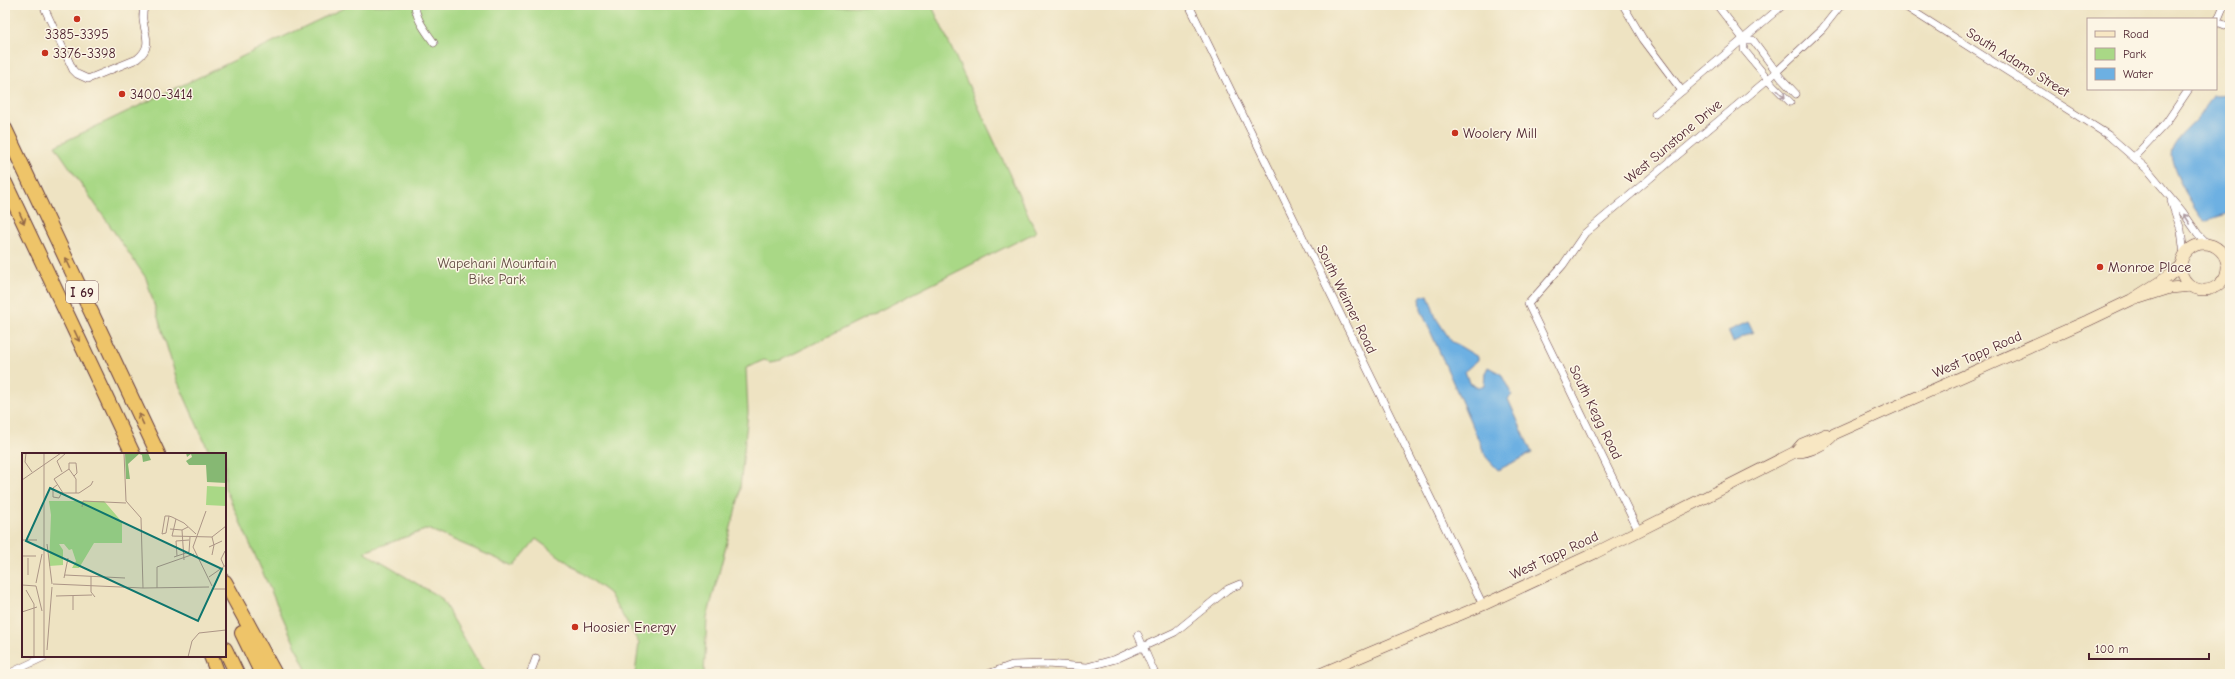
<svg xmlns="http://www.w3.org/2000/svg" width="2235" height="679" font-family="'Comic Neue',sans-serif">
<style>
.green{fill:#a9d886;stroke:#7a7c58}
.water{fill:#6db0e2;stroke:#5c6886}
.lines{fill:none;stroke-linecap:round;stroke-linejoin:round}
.minor-casing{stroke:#633c42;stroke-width:8}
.secondary-casing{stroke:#633c42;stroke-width:12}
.motorway-casing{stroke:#633c42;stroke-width:16}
.minor{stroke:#fff;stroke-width:7}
.secondary{stroke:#f8e7c3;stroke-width:11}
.motorway{stroke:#eec469;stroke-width:14}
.oneway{stroke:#ae9aa0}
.oneway2{stroke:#946947}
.poi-dot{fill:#c8321e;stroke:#fcf5e5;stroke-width:1.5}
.labels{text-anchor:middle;stroke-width:3;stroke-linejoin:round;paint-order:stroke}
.shield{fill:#fcf5e5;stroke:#7f5f63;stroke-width:1}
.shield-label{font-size:13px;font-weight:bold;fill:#4a1f2b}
.poi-label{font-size:14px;fill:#4a1f2b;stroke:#fcf5e5;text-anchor:start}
.street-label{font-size:14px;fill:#4a1f2b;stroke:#fcf5e5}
.park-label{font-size:14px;fill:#624d42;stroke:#fcf5e5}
.inset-road{fill:none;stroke:#ac9586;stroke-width:1}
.view{fill:#0f766e;fill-opacity:0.15;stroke:#0f766e;stroke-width:2}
.inset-edge{fill:none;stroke:#4a1f2b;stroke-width:2}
</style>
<rect width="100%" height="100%" fill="#fcf5e5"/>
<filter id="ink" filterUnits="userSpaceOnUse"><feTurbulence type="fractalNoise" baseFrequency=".025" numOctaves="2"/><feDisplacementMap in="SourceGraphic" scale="8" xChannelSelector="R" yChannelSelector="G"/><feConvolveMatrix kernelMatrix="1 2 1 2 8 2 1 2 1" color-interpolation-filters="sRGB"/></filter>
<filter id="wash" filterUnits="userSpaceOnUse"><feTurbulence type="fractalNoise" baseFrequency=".012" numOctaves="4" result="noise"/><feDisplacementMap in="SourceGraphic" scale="16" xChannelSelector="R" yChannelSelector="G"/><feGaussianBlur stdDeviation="0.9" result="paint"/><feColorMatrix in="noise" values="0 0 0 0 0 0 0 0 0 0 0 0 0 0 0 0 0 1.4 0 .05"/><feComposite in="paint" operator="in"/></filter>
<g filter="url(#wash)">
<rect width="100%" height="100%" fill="#eee3c2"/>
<!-- green -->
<path class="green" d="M350 5 932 6 1036 232 781 360 771 362 764 360 746 368 748 413 739 497 707 618 704 674H635L639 643 609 593 536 539 514 566 428 529 364 552 441 598 485 674H308L225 488V454H210L177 380 146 278 55 146Z"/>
<!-- water -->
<g class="water">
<path d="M2230 94V213L2204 221C2194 208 2166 164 2172 149 2177 136 2192 126 2200 116 2205 109 2208 102 2213 95Z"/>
<path d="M1428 295 1436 318 1451 341 1478 357V360L1465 371 1469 383 1478 388 1484 385 1485 373 1488 367 1501 374 1512 395 1508 399 1532 453 1498 470 1486 457 1421 310 1420 297Z"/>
<path d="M1748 322 1753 332 1733 342 1728 331Z"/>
</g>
</g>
<g filter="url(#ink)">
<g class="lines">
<!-- minor casing -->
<g class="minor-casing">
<g id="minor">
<path d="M43 5 73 70 77 74 88 79 137 59C159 42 136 27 145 5"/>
<path d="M415 5C416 20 426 31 434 43"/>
<path d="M1189 5 1483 605"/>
<path d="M1623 5 1643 39 1682 91"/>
<path d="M1717 5 1744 40V50L1773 85 1790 102"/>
<path d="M1903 5 2108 135 2148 170 2182 211 2198 234 2208 244"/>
<path d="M2217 22 2230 27"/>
<path d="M2216 24 2224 5"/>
<path d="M1744 40H1753L1781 78 1796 94"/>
<path d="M1655 114 1783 5"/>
<path d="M2134 157 2166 123 2189 89"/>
<path d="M2171 201 2181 230 2184 255"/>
<path d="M1639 532 1528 304 1563 265 1585 233 1773 75 1822 29 1841 5"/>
<path d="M1138 635 1155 674"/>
<path d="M8 674 46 656"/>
<path d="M530 674 536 658"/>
<path d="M988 674 1012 665 1047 664 1087 667 1116 659 1175 632 1228 589 1240 584"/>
</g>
</g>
<!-- secondary casing -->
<g class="secondary-casing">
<g id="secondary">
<circle cx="2204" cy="267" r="23"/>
<path d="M2139 298 2170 288 2192 286"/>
<path d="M1795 452 1802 444 1826 434"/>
<path d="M1320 674 1483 605 1595 553 1795 452C1808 453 1826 444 1834 434L2087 321 2131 300 2169 276 2181 265"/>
</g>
</g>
<!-- motorway casing -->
<g class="motorway-casing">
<g id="motorway">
<path d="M5 129 158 454"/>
<path d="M5 183 133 454"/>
<path d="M225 582 275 674"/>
<path d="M242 633 262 674"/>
<path d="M225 649 237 674"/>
<path d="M211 656 218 674"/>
</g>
</g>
<!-- minor -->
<use href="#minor" class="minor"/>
<!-- secondary -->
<use href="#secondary" class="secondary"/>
<!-- motorway -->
<use href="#motorway" class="motorway"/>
</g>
<!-- one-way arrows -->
<defs><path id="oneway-shaft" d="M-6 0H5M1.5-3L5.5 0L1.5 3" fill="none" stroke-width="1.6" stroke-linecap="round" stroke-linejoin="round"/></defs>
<g class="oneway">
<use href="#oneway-shaft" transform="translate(1781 94) rotate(45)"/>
<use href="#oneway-shaft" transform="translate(2187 219) rotate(-123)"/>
</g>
<g class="oneway2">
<use href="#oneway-shaft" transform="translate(22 218) rotate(65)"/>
<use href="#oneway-shaft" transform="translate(68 263) rotate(-115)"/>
<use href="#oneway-shaft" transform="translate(77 336) rotate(65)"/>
<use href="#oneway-shaft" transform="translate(141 419) rotate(-115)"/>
</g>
</g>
<!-- markers -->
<g class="poi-dot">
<circle cx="77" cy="19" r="4"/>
<circle cx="45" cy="53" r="4"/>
<circle cx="122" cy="94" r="4"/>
<circle cx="1455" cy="133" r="4"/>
<circle cx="2100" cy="267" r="4"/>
<circle cx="575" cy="627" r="4"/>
</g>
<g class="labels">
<!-- shield labels -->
<rect class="shield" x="66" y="281" width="32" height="22" rx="3"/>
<g class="shield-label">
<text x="82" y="297">I 69</text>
</g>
<!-- poi labels -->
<g class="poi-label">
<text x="77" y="39" text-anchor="middle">3385-3395</text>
<text x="53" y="58">3376-3398</text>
<text x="130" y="99">3400-3414</text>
<text x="1463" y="138">Woolery Mill</text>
<text x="2108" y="272">Monroe Place</text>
<text x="583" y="632">Hoosier Energy</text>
</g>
<!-- street labels -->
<g class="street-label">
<text transform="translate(2018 62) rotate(32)" y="5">South Adams Street</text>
<text transform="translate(1673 141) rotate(-40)" y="5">West Sunstone Drive</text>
<text transform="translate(1347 299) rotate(64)" y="5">South Weimer Road</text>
<text transform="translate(1977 354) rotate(-24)" y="5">West Tapp Road</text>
<text transform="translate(1596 412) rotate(64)" y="5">South Kegg Road</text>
<text transform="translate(1554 555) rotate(-25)" y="5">West Tapp Road</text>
</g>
<!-- park labels -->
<g class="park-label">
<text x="497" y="268">Wapehani Mountain<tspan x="497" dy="16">Bike Park</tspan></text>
</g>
</g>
<!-- overview -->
<g transform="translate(22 453)">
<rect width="204" height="204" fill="#eee3c2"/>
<path d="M185 33 204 34V53L184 52ZM27 48H82L100 69V90H72L57 115H50L54 108 50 96 47 97 42 91H37L41 97V112L27 113 29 62Z" fill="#a9d886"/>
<path d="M103 0H126L129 7 121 9 120 2 117 1 106 11 108 26H104ZM164 0H204V30L185 29 184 12H167L164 8 170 4 169 1 165 4Z" fill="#86b873"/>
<path class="inset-road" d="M4 0 3 9 10 19M22 0V204M102 0 104 48 119 65 121 135M47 16 32 26 41 40H57L69 32 71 28M47 16V10H54L55 20 52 23M47 16 54 26V40M40 19 35 8 44 0M0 27 39 0M35 32 31 35V44L37 45 40 39M60 54 61 48 104 50M184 58 171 94 190 133M147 63 144 80 140 81 143 63H147L150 64 162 70 174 81M154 66 150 83 190 84 204 73M148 76 160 77 166 74M160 77 162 107M190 84 192 92 190 102M0 87H15M25 91 30 131M187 94 200 88M0 103H14M155 103 154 88 167 87M152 104 167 99 168 84M0 106V121M202 113 199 106 203 98M6 122V105M43 122 103 125M69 123V139L73 144M187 124 204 112M42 125 46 105M14 130 20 101M31 131 121 135 187 134M0 132 14 133M14 133 20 158M135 135V114L172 101M190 136H204M4 137 12 151V204M34 143 70 142M51 157V143M0 159 15 154M0 164V197M25 197 30 134M166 204 170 188 177 180 204 177"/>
<path class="view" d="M28 35 200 116 176 168 4 88Z"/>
<rect width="204" height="204" class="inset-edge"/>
</g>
<!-- margin -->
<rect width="2235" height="679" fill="none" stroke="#fcf5e5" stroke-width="20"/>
<!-- legend -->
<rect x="2087" y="18" width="130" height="72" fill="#fcf5e5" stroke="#b59f9b"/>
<rect x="2095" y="31" width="20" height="6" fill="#f8e7c3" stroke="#b59f9b"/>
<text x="2123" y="38" font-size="12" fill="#4a1f2b">Road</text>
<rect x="2095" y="48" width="20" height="12" fill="#a9d886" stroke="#b59f9b"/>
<text x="2123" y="58" font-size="12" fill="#4a1f2b">Park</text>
<rect x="2095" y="68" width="20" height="12" fill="#6db0e2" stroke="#b59f9b"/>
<text x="2123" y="78" font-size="12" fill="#4a1f2b">Water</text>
<!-- scale -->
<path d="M2089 653v6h120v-6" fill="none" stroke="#4a1f2b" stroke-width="2"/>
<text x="2095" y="653" font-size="12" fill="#4a1f2b" stroke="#fcf5e5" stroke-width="3" paint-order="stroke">100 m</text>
</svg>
